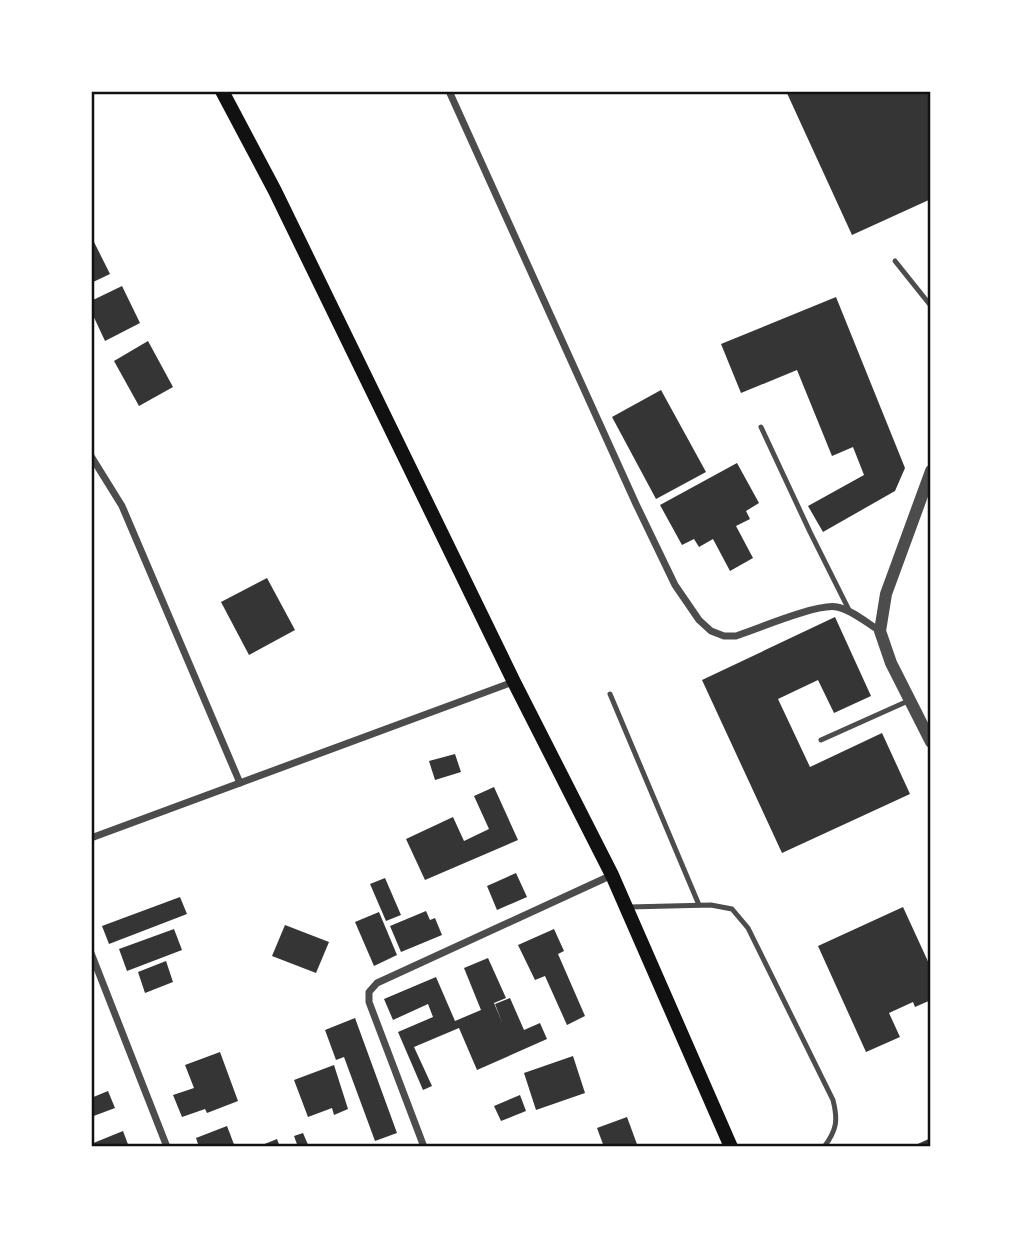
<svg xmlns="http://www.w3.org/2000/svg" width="1022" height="1238" font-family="'Open Sans',sans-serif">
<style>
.building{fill:#353535}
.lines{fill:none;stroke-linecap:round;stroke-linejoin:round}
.service{stroke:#4c4c4c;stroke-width:5}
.minor{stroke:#4c4c4c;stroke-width:7}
.tertiary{stroke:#4c4c4c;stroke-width:12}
.secondary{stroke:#111;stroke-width:14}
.neatline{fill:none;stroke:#111;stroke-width:2.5}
</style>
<rect width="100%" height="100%" fill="#fff"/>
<!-- building -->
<g class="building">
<path d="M786 91H931V199L852 235Z"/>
<path d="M91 236 110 274 91 283Z"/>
<path d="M122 286 140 323 105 341 91 311V301Z"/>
<path d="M836 297 905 468 895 491 823 532 808 506 864 475 853 447 832 456 797 370 741 393 721 344Z"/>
<path d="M148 341 173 387 139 406 114 361Z"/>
<path d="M661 390 706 472 656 499 612 417Z"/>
<path d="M737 463 759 503 746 511 750 519 736 526 753 558 730 571 713 539 699 547 694 539 682 545 660 505Z"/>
<path d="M267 578 295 630 249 655 221 602Z"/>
<path d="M835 617 871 696 834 713 818 680 778 699 810 767 882 733 910 794 782 853 702 680Z"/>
<path d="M455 754 461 772 435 780 429 761Z"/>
<path d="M494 787 518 840 425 880 406 839 453 817 464 841 489 829 474 796Z"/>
<path d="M516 873 527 897 497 910 487 886Z"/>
<path d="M385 878 401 915 386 921 370 884Z"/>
<path d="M180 897 187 914 109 944 102 926Z"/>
<path d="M903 907 931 968V1000L915 1007 913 1002 889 1013 900 1037 866 1052 818 946Z"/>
<path d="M426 911 430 920 435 918 442 935 401 952 390 926Z"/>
<path d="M379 912 397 955 374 966 355 922Z"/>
<path d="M285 925 329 942 316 973 272 956Z"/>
<path d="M174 929 182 950 127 971 119 949Z"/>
<path d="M554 929 564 951 558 954 585 1016 567 1025 545 976 535 980 518 945Z"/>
<path d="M488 958 506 998 494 1003 502 1022 495 1004 510 998 524 1030 540 1023 547 1039 477 1070 459 1028 414 1047 432 1086 423 1090 398 1032 433 1017 428 1004 393 1020 384 999 436 977 455 1021 481 1010 464 968Z"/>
<path d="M166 961 173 982 145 993 138 972Z"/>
<path d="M355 1018 397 1133 375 1141 344 1057 336 1060 325 1030Z"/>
<path d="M220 1052 238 1101 207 1113 205 1109 182 1117 173 1095 194 1088 185 1065Z"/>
<path d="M573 1056 585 1093 536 1110 524 1073Z"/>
<path d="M334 1065 348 1109 334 1115 332 1108 308 1117 294 1080Z"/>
<path d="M108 1091 115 1108 91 1117V1098Z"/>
<path d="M520 1095 526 1111 501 1121 494 1106Z"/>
<path d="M627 1117 638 1147H604L597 1128Z"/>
<path d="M227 1126 235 1147H199L196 1138Z"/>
<path d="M123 1131 129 1147H91V1144Z"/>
<path d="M303 1133 309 1147H298L294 1136Z"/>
<path d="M931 1138V1147H911Z"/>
<path d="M277 1139 280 1147H257Z"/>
</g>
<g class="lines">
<!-- service -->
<g class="service">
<path d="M895 261 931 306"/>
<path d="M761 427 810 532 850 612"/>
<path d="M610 694 699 905"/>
<path d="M821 740 908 701"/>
<path d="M629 907 711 905 732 909 748 928 833 1100C838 1120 837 1130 824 1147"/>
</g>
<!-- minor -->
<g class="minor">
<path d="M449 91 636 504 675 585 699 620 711 631 724 636H736C757 629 818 603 837 607 852 610 867 623 880 631"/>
<path d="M91 456 122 506 240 783"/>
<path d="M91 838 513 682"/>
<path d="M91 953 167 1147"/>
<path d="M424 1147 369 1002V992L377 983 612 875"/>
</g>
<!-- tertiary -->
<path class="tertiary" d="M931 471 886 594 880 631 891 663 931 742"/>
<!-- secondary -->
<path class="secondary" d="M222 91 275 191 514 682 612 875 731 1147"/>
</g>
<!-- border -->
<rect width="1022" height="1238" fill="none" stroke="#ffffff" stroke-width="186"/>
<rect x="93" y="93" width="836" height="1052" class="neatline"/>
</svg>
